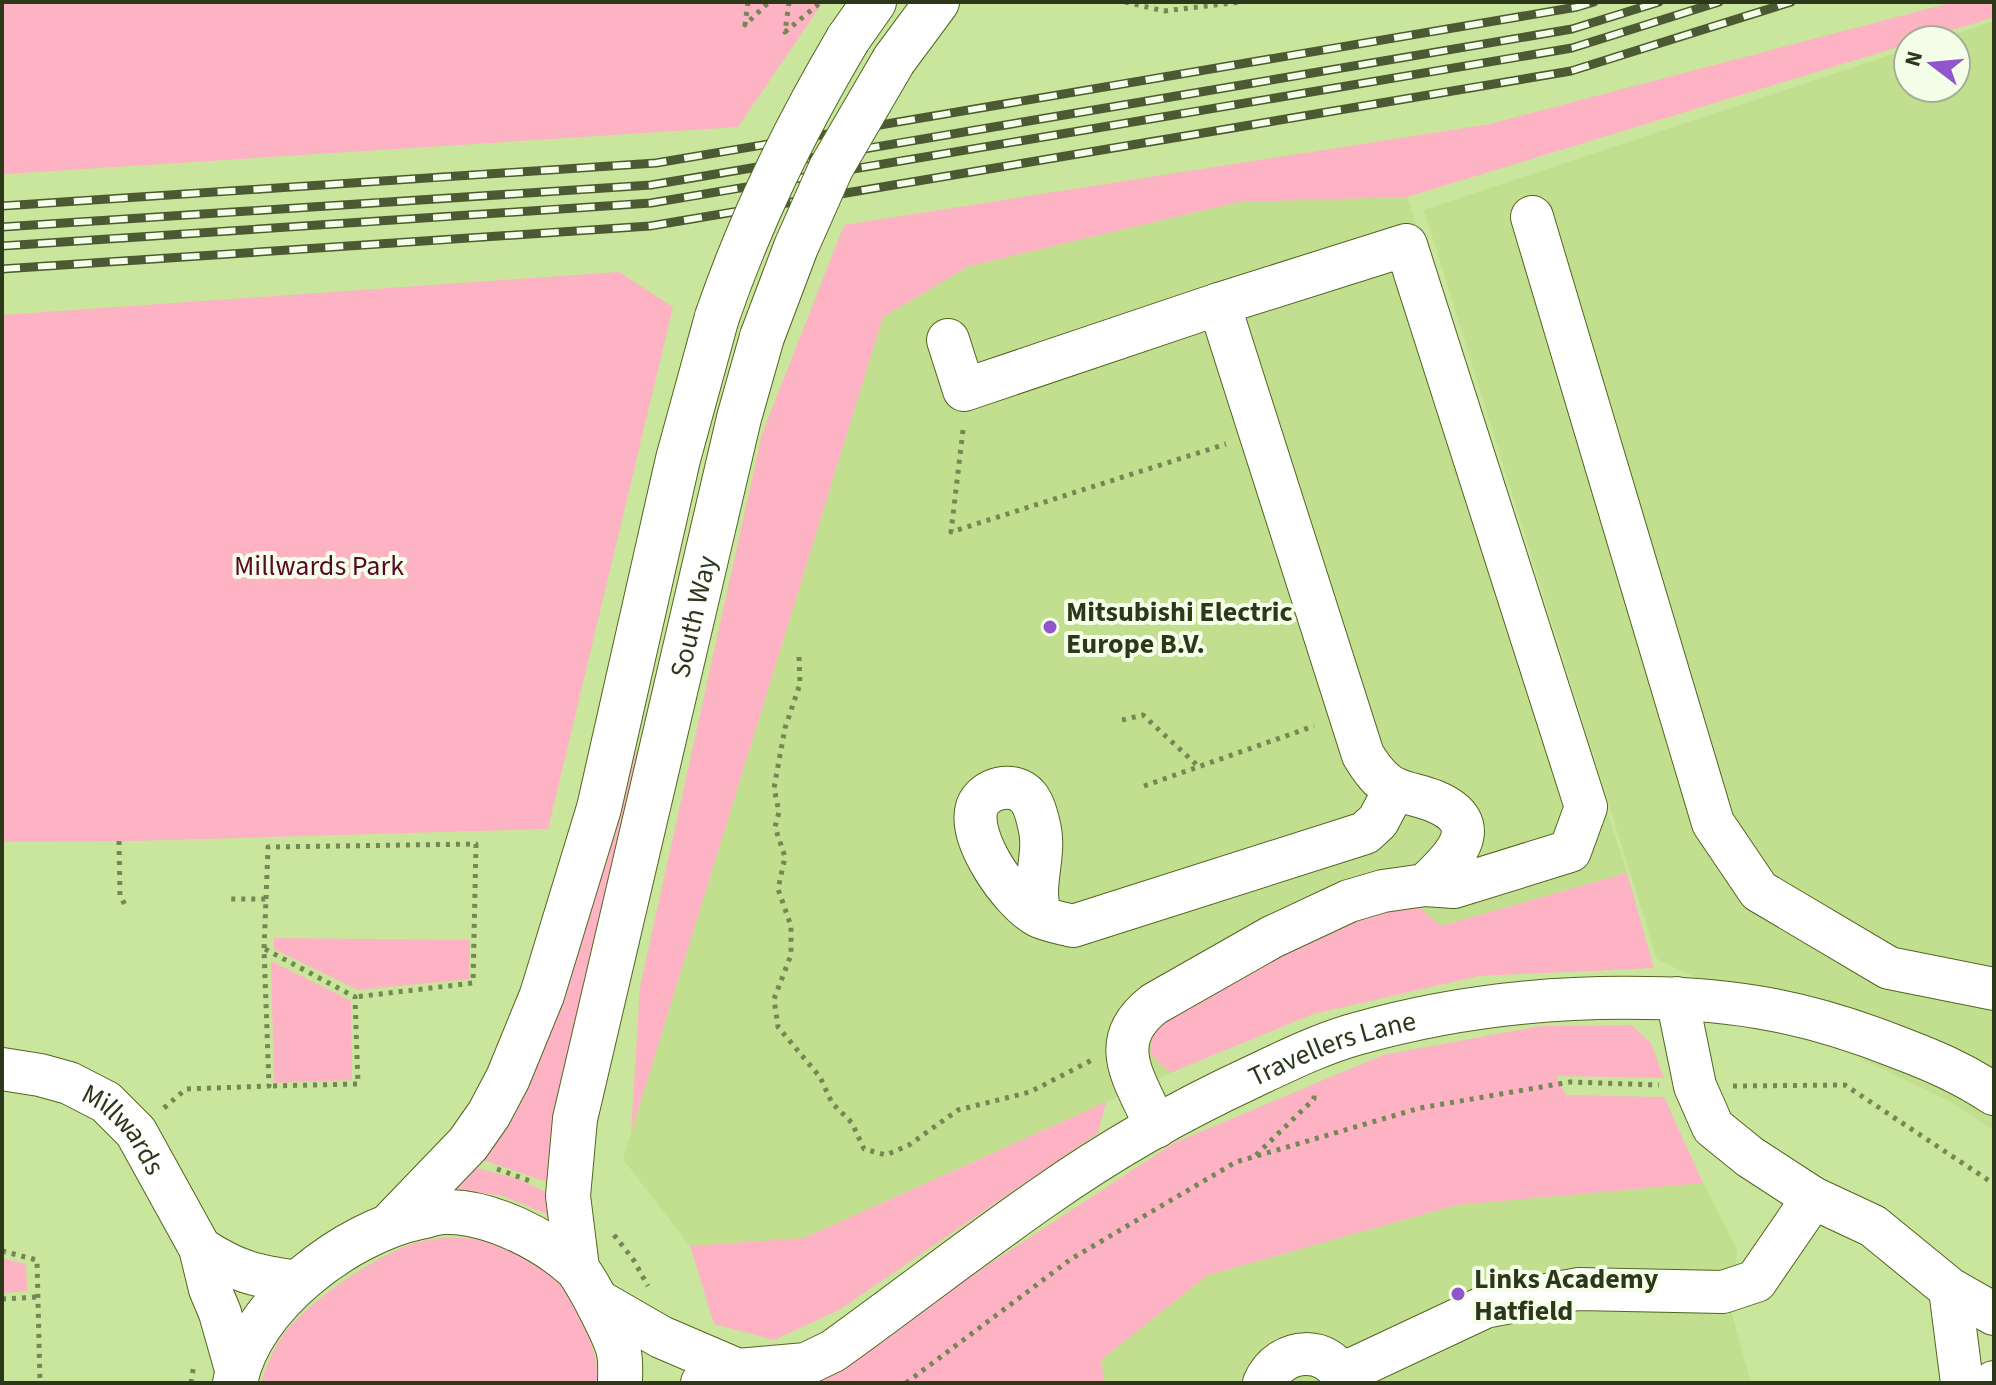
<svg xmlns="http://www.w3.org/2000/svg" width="1996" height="1385" font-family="'Source Sans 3',sans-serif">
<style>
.built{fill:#c1df8e}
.green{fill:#fdb3c3}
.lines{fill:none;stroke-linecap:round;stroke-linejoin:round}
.minor-casing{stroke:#50661f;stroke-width:44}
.major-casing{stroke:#50661f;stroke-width:46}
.path{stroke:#758755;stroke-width:5;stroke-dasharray:4 6;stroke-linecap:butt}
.minor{stroke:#fff;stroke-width:42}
.major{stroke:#fff;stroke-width:44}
.rail-casing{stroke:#4c5a34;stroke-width:9}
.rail{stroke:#f5fee8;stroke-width:6;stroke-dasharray:18;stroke-linecap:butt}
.major-bridge-casing{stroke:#50661f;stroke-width:46;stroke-linecap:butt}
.major-bridge{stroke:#fff;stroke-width:44}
.poi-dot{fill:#9255cc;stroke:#f5fee8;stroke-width:3}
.labels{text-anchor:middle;stroke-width:8;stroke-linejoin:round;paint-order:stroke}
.park-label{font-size:28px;fill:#570827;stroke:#f5fee8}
.poi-label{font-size:28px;font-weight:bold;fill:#2d371a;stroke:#f5fee8;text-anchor:start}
.street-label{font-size:28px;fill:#2d371a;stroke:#f5fee8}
</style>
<rect width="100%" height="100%" fill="#cae59c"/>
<!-- built -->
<g class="built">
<path d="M1994 21V1131L1953 1103 1829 1043 1705 1020 1703 981 1657 959 1424 210 1908 49V88H1956V40H1937Z"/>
<path d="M1407 197 1627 873 1441 926 1150 1053 1170 1073 804 1238 690 1246 623 1159 883 317 969 266 1239 202Z"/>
<path d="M1703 1183 1737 1249 1732 1314 1751 1383H1105L1101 1360 1207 1275 1457 1205Z"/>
</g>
<!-- green -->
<g class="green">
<path d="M2 2H823L738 127 6 174H2Z"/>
<path d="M1954 2H1994V17L1920 40H1908V44L1407 197 1239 202 969 266 883 317 631 1133 640 987 762 434 844 225 1490 124Z"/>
<path d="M619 272 673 307 548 829 132 841 2 842V315Z"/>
<path d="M636 752 644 753 550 1183 480 1159 554 1019 595 899Z"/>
<path d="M1627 873 1654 968 1479 976 1313 1014 1170 1073 1150 1053 1154 1030 1320 922 1409 899 1441 926Z"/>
<path d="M274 938 470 940 469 979 358 990 274 949Z"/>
<path d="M271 961 351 1001 352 1080 274 1083Z"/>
<path d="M1631 1025 1651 1043 1664 1078 1556 1076 1566 1095 1664 1097 1703 1183 1457 1205 1208 1275 1101 1360 1105 1383H798L933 1301 1174 1143 1383 1055 1541 1026Z"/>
<path d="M1106 1102 1098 1133 839 1310 774 1340 714 1324 690 1246 804 1238Z"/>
<path d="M473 1167 518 1179 548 1193 549 1215 503 1196 454 1189Z"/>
<path d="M446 1237C458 1238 471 1238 483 1240 535 1251 582 1293 592 1346 595 1358 599 1371 597 1383H261C266 1367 272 1352 281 1338 303 1305 367 1262 404 1247 417 1241 432 1240 446 1237Z"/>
<path d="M2 1258 26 1264 27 1291 2 1293Z"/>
</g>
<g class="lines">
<!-- minor casing -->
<g class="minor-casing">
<g id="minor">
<path d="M1532 217 1713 823 1759 891 1889 968 1994 989"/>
<path d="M948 340 964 390 1219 304"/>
<path d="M1040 917C1039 909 1037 901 1037 893 1037 870 1045 848 1039 825 1037 816 1034 804 1028 797 1014 780 984 788 977 807 967 839 1011 901 1038 916 1048 921 1062 923 1073 926L1365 833 1378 821 1395 789"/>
<path d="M1677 998 1695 1086 1713 1127 1750 1157 1813 1198 1873 1226 1950 1289 1994 1314"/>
<path id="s1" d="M2 1069 40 1075 69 1083 106 1102 136 1132 200 1248 210 1289 220 1313 237 1373"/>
<path d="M1156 1127C1136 1080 1104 1043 1154 1004L1272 937 1349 901 1383 891 1425 885 1454 887 1570 851 1586 807 1406 245 1219 304 1363 755C1371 768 1379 780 1392 787 1405 794 1420 795 1434 801 1490 824 1452 860 1425 885"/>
<path d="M200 1248C237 1272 255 1276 298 1282"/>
<path d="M1950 1289 1962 1383"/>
<path d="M595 1299 661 1337 738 1370"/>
<path d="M1342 1374 1485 1307 1578 1289 1723 1292 1756 1281 1813 1198"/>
<path id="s2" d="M702 1383 738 1370 806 1364 833 1351C904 1300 973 1246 1045 1196 1109 1151 1179 1111 1250 1078 1284 1062 1320 1044 1356 1034 1451 1007 1549 996 1647 998 1739 999 1811 1013 1897 1047 1934 1061 1960 1072 1994 1094"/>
<path d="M1264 1383C1280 1346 1331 1343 1345 1383"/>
<path d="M1993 1383 1994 1382"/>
</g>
</g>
<!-- major casing -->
<g class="major-casing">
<g id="major">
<path d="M848 39 874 2"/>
<path d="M894 60 937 2"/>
<path d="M393 1222 468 1144 489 1114 508 1078 542 995 599 808 678 459 717 317"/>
<path id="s3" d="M577 1268 568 1196 575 1119 739 418 762 337"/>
<path d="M235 1383C249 1305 347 1232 420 1217 430 1215 440 1211 450 1212 492 1213 544 1239 575 1267 585 1276 617 1339 619 1353 621 1362 620 1373 620 1383"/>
</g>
</g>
<!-- path -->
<g class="path">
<path d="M748 2 745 25 769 2"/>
<path d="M789 2 785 32 821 2"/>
<path d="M1125 2 1164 11 1241 2"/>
<path d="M963 430 951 532 1226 444"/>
<path d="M799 657 800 684 785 728 774 788 779 812 775 827 785 857 778 889 791 926V955L774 999 778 1027 820 1077 832 1103 852 1123 864 1149 886 1155 909 1145 958 1110 1030 1092 1092 1060"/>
<path d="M1122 720 1143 715 1199 767"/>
<path d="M1144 786 1314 726"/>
<path d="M119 841 120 895 126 907"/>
<path d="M266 899 268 847 476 844 473 983 355 997"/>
<path d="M265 949 355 997 358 1084 269 1086"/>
<path d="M1733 1086 1845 1085 1994 1184"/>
<path d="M164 1108 186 1089 269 1086 264 949 266 899H228"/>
<path d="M1256 1155 1314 1099V1093H1311"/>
<path d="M497 1169 533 1182"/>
<path d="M614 1235 633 1259 648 1286"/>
<path d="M2 1251 37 1260 40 1383"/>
<path d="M2 1299 38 1297"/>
<path d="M191 1383 194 1364"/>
<path d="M906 1383 1071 1259 1236 1162 1420 1108 1570 1082 1659 1085"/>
</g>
<!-- minor -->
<use href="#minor" class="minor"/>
<!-- major -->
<use href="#major" class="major"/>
<!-- rail casing -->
<g class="rail-casing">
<g id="rail">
<path d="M2 206 656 163 1577 7 1594 2"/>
<path d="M2 227 651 185 1572 29 1659 2"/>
<path d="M2 246 651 203 1572 48 1719 2"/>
<path d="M2 269 650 226 1571 71 1791 2"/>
</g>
</g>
<!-- rail -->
<use href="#rail" class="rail"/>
<!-- major-bridge casing -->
<g class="major-bridge-casing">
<g id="major-bridge">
<path d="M717 317C752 216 794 131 848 39"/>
<path d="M762 337 796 247 831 168 894 60"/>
</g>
</g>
<!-- major-bridge -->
<use href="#major-bridge" class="major-bridge"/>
</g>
<!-- markers -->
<g class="poi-dot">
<circle cx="1050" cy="627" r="8"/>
<circle cx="1458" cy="1294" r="8"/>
</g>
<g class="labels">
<!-- park labels -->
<g class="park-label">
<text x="319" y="575">Millwards Park</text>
</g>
<!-- poi labels -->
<g class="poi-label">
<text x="1066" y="621">Mitsubishi Electric<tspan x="1066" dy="32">Europe B.V.</tspan></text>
<text x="1474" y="1288">Links Academy<tspan x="1474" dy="32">Hatfield</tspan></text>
</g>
<!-- street labels -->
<g class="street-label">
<text dy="10" stroke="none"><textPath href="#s3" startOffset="666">South Way</textPath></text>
<text dy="10" stroke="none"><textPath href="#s2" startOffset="724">Travellers Lane</textPath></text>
<text dy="10" stroke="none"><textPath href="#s1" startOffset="142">Millwards</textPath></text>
</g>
</g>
<!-- border -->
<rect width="1996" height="1385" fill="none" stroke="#2d371a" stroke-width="8"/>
<!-- north arrow -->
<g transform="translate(1932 64) rotate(286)"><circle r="38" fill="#f5fee8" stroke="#a5ae96" stroke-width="2"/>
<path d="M0-6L14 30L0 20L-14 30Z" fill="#9255cc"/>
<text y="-12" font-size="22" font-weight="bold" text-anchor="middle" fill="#2d371a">N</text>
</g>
</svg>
